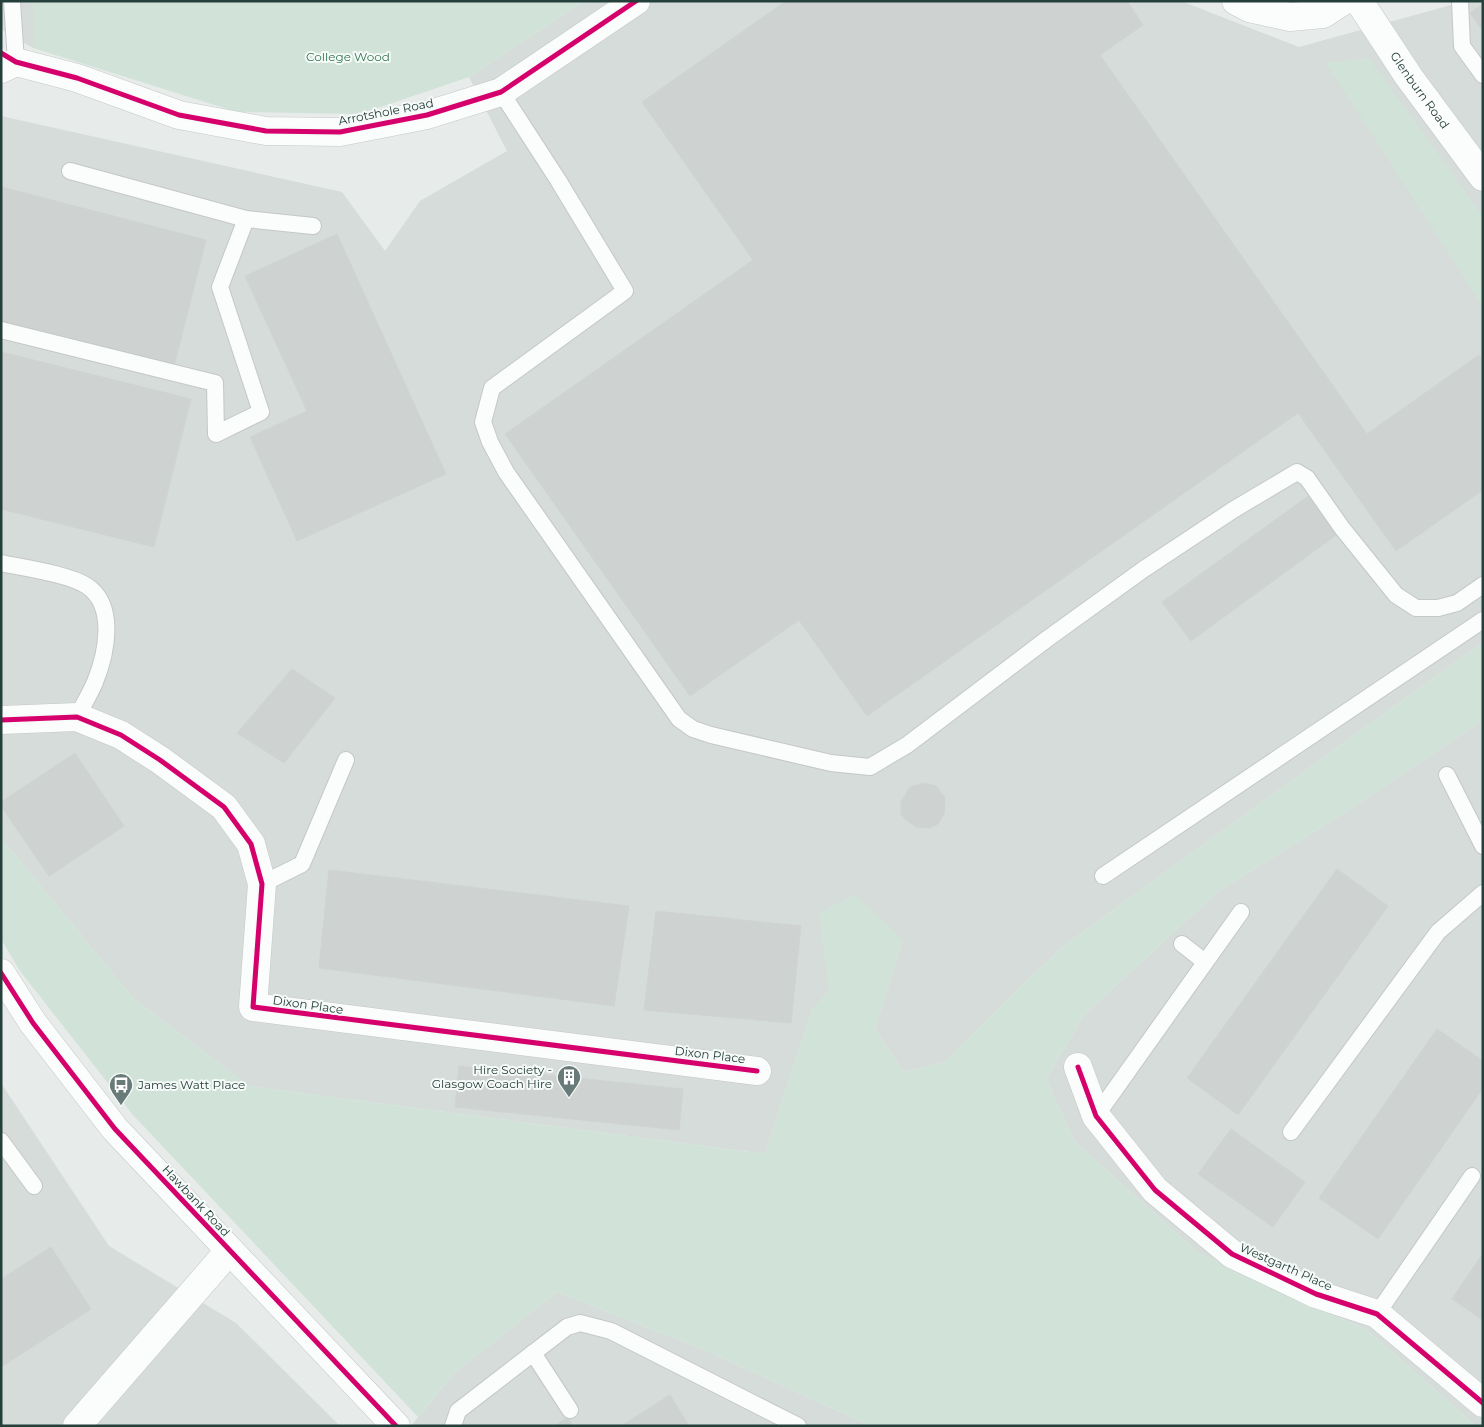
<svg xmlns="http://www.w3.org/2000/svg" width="1484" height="1427" font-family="Montserrat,sans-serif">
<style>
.built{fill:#d5dcda}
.green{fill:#d1e3d9}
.building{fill:#ced2d1;stroke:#cfd4d3}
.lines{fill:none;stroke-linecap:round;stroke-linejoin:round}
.service-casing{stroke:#c4c8c7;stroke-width:18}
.minor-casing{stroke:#c4c8c7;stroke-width:29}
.tertiary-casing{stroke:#c4c8c7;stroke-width:29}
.service{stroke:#fbfcfc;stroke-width:16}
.minor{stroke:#fbfcfc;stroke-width:28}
.tertiary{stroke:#fbfcfc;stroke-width:28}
.cycleway-casing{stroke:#f6faf8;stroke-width:8}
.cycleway{stroke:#d6006c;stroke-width:5}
.labels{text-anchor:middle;stroke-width:4;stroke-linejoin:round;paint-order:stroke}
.park-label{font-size:12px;fill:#317454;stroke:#f6faf8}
.street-label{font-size:12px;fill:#253f3b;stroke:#f6faf8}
.poi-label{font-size:12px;fill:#253f3b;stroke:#f6faf8;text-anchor:end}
</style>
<rect width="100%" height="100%" fill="#e7ebea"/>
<!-- built -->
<g class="built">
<path d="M1 1H33V48L1 29Z"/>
<path d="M584 1H1181L1299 47 1451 5 1452 1H1483V642L1062 947 944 1062 904 1072 875 1029 903 940 829 991 812 1010 765 1154 249 1086 134 999 1 838V116L342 192 385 251 420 201 507 151 469 77Z"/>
<path d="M1483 720V1426H1476L1367 1330 1197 1252 1074 1141 1046 1079 1084 1015 1216 893 1349 810Z"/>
<path d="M1 1083 109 1246 236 1323 340 1426H1Z"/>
<path d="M557 1292 707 1351 871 1426H411L454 1373Z"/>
</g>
<!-- green -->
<g class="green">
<path d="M33 1H584L469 77 360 114 237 112 33 48Z"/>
<path d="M1369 58 1483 217V307L1326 63Z"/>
<path d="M1483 642V720L1349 810 1216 893 1084 1015 1046 1079 1074 1141 1197 1252 1367 1330 1476 1426H871L707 1351 557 1292 454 1373 418 1417 133 1115 20 971 1 939V838L134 999 249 1086 765 1154 812 1009 829 991 819 913 855 895 903 940 875 1029 904 1072 944 1062 1062 947Z"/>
</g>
<!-- building -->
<g class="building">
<path d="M786 1H1127L1143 25 1100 55 1367 434 1479 355 1483 360V490L1396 551 1298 413 867 716 799 620 690 696 505 434 753 260 642 102Z"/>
<path d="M1483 4V31L1470 13Z"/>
<path d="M1 187 206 240 174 366 1 321Z"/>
<path d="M337 234 446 474 297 541 250 437 307 411 245 276Z"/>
<path d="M1 352 191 399 154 547 1 509Z"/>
<path d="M1311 494 1339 533 1191 641 1162 602Z"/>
<path d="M292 669 335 698 284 763 237 733Z"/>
<path d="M75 753 124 826 49 876 1 806V802Z"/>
<path d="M925 783 936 786 945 798 944 814 938 824 929 828 916 827 906 820 901 814V802L910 787Z"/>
<path d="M1337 869 1388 906 1238 1115 1187 1078Z"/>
<path d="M329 870 629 906 614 1006 319 968Z"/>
<path d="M656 911 801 926 791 1023 644 1010Z"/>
<path d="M1437 1029 1483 1061V1088L1378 1239 1319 1198Z"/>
<path d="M459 1066 683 1089 679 1130 455 1107Z"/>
<path d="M1231 1129 1305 1182 1273 1227 1198 1174Z"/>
<path d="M51 1247 91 1309 1 1367V1279Z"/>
<path d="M1483 1253V1320L1452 1299Z"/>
<path d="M670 1395 689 1426H621Z"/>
<path d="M568 1417 573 1426H554Z"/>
</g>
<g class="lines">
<!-- service casing -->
<g class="service-casing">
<g id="service">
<path d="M12 1 16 62"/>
<path d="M1460 1 1462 46 1483 75"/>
<path d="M501 92 558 180 625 291 492 388 483 422 490 442 506 472 679 719 693 729 711 735 831 763 870 767 907 745 1047 639 1144 569 1233 510 1297 472 1307 478 1342 528 1396 595 1416 608H1438L1457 603 1483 585"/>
<path d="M246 219 313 226"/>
<path d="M1 330 215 383 216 434 261 412 220 287 246 219 70 171"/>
<path d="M1 563C24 568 68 574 87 586 117 606 106 655 95 682 90 694 83 705 77 717"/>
<path d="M1447 775 1483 846"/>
<path d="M1103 876 1483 620"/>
<path d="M262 884 302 864 346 760"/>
<path d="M1182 944 1205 962"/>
<path d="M1096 1116 1241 912"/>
<path d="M1291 1132 1438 932 1483 893"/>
<path d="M1 1141 34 1186"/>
<path d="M1377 1314 1472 1176"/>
<path d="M533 1353 570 1410"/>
<path d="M453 1426 458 1411 567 1327 580 1323 611 1331 798 1426"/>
</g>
</g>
<!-- minor casing -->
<g class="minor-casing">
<g id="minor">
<path d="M1 720 77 717 121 735 160 760 224 807 251 844 262 884 253 1007 757 1071"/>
<path d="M1078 1067 1096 1116 1155 1190 1232 1254 1316 1294 1377 1314 1483 1403"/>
<path d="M77 1426 229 1251"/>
</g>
</g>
<!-- tertiary casing -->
<g class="tertiary-casing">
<g id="tertiary">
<path d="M1236 1 1249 8 1290 17 1323 14 1343 1"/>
<path id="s1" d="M1359 1 1409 77 1483 177"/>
<path d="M1 69 16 62 77 78 179 115 266 131 340 132 427 115 501 92 636 1"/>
<path d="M1 973 33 1023 115 1129 396 1426"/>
</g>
</g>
<!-- service -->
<use href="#service" class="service"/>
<!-- minor -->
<use href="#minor" class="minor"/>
<!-- tertiary -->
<use href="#tertiary" class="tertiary"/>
<!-- cycleway casing -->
<g class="cycleway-casing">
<g id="cycleway">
<path d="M1 53 16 62 77 78 179 115 266 131 340 132 427 115 501 92 636 1"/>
<path d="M1 720 77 717 121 735 160 760 224 807 251 844 262 884 253 1007 757 1071"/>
<path d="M1 973 33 1023 115 1129 396 1426"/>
<path d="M1078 1067 1096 1116 1155 1190 1232 1254 1316 1294 1377 1314 1483 1403"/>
</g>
</g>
<!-- cycleway -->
<use href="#cycleway" class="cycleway"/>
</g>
<!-- icons -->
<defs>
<g id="building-pin" transform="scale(1.25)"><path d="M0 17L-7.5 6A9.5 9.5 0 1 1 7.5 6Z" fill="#697b78" stroke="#f6faf8"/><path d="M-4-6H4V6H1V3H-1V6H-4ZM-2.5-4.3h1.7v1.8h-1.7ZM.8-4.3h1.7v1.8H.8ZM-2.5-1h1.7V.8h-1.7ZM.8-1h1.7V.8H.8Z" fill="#fff"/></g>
<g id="bus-pin" transform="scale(1.25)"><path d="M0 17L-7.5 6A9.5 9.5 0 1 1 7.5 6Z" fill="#697b78" stroke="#f6faf8"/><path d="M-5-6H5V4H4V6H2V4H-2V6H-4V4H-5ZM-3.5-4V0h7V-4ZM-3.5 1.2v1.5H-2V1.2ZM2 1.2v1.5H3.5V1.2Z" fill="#fff"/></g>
</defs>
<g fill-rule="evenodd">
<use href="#building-pin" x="569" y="1077"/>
<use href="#bus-pin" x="121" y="1085"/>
</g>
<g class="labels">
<!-- park labels -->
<g class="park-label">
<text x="348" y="61">College Wood</text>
</g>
<!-- street labels -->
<g class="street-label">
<text dy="4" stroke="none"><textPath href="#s1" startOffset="108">Glenburn Road</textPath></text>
<text transform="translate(386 112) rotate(-11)" y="4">Arrotshole Road</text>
<text transform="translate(308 1005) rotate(8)" y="4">Dixon Place</text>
<text transform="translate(710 1055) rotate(7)" y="4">Dixon Place</text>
<text transform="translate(196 1201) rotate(47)" y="4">Hawbank Road</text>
<text transform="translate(1286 1267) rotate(24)" y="4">Westgarth Place</text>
</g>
<!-- poi labels -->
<g class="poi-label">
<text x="552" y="1074">Hire Society -<tspan x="552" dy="14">Glasgow Coach Hire</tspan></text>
<text x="138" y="1089" text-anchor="start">James Watt Place</text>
</g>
</g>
<!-- border -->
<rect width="1484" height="1427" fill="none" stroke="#253f3b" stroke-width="5"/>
</svg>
